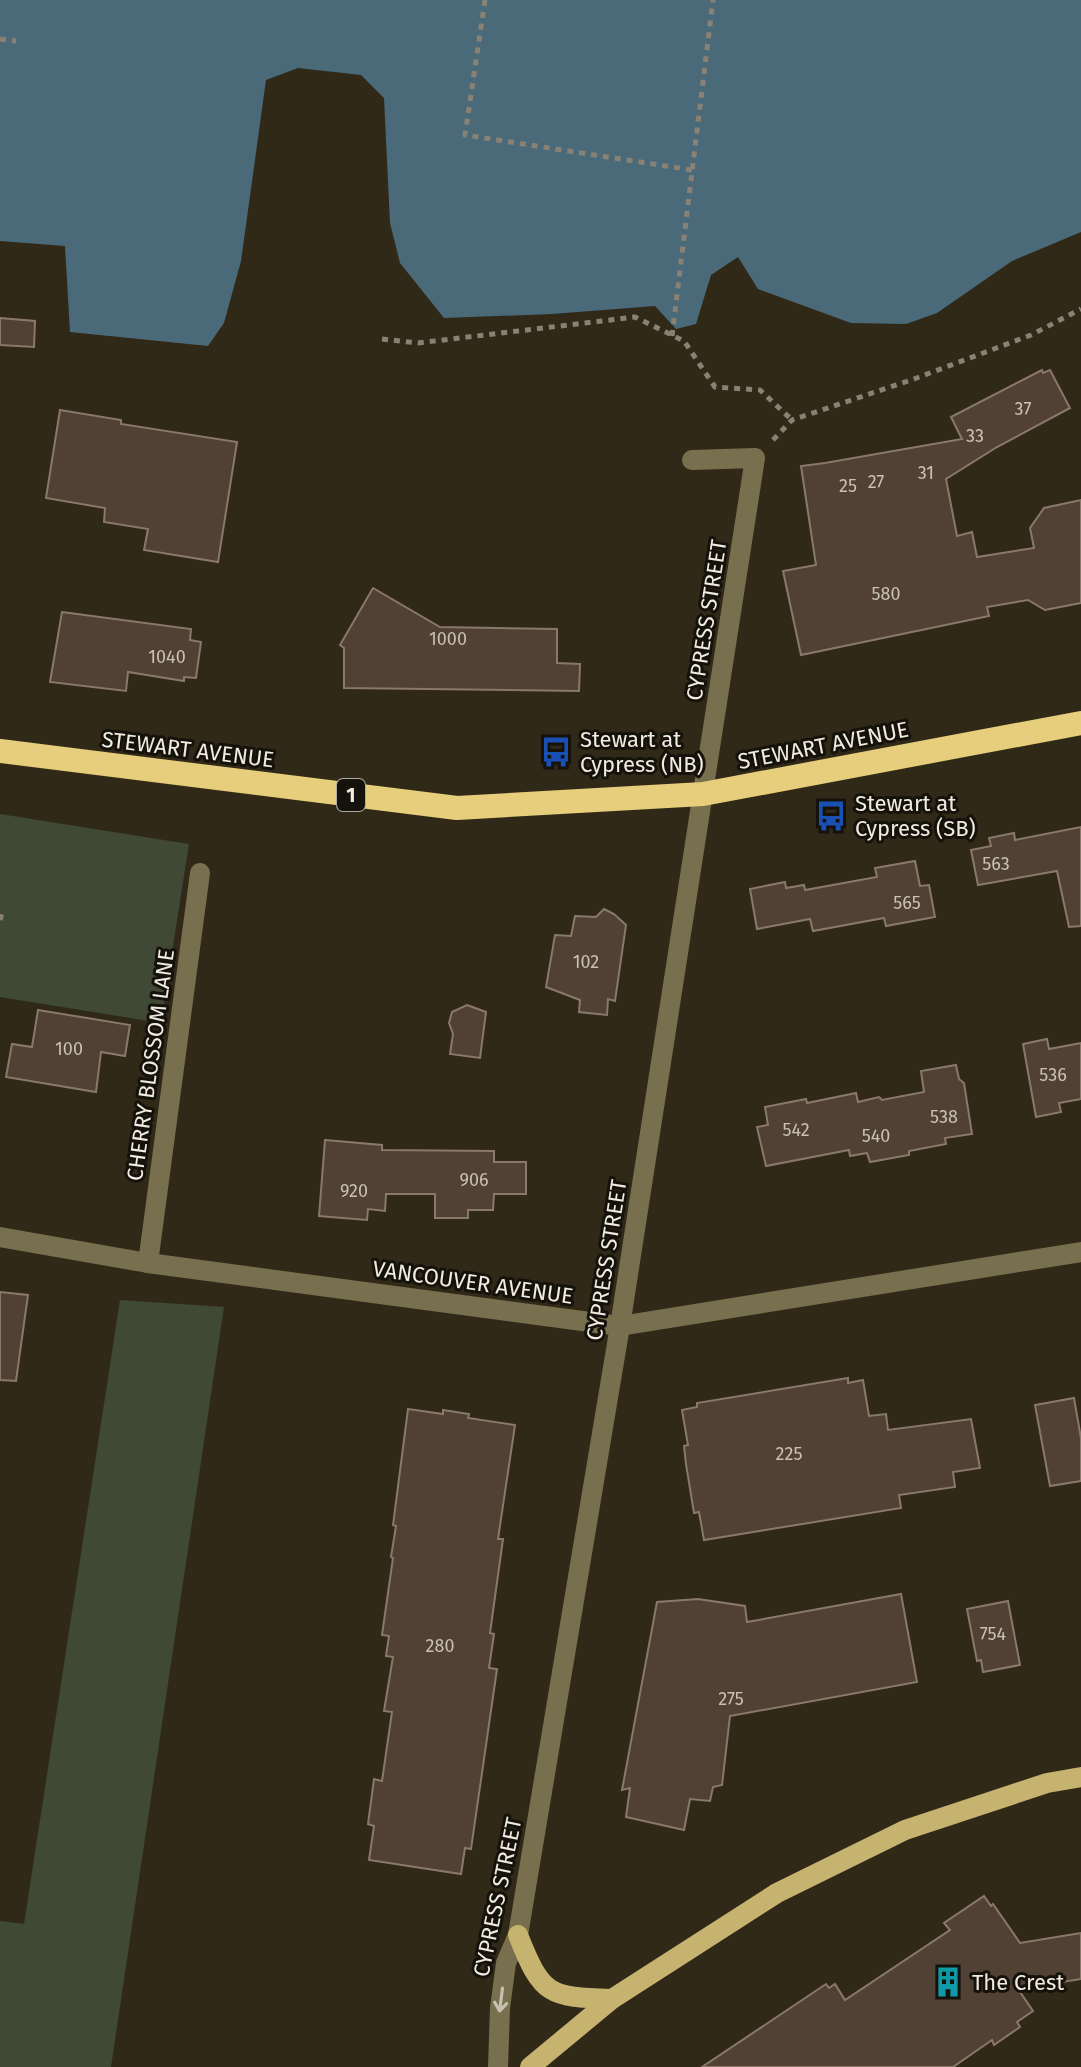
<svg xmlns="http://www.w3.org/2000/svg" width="1081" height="2067" font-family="'Fira Sans',sans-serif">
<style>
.green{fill:#3f4935}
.water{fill:#4a6a7a}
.building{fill:#504134;stroke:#8a786b;stroke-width:2}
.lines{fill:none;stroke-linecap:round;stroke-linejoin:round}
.path{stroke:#898274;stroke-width:5;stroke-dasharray:6 6;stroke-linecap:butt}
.street{stroke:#786f4f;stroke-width:20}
.primary{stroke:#c7b370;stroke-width:20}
.highway{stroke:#e6ce7c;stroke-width:24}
.oneway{stroke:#c7c0af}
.labels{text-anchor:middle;stroke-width:6;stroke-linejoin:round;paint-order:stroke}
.number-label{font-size:18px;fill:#c9c1b6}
.shield{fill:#15120b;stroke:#afaba2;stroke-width:2}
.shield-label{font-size:20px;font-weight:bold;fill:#f1ece2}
.street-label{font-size:22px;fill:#f1ece2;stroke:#15120b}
.poi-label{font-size:22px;fill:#f1ece2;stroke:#15120b;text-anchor:start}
</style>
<rect width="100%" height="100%" fill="#312918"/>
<!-- green -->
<g class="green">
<path d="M0 814 189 844 161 1023 0 997Z"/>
<path d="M120 1300 224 1307 111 2067H0V1921L24 1924Z"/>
</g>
<!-- water -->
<path class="water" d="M0 0H1081V232L1012 261 937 313 906 324 851 323 758 289 738 257 711 275 696 324 676 329 655 306 552 314 444 318 400 263 390 223 384 98 361 75 298 68 266 80 241 261 224 323 208 346 70 332 65 246 0 241Z"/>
<!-- building -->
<g class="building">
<path d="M0 318 35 321 34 347 0 345Z"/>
<path d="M1042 370 1043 373 1050 370 1070 408 997 447 946 479 957 536 972 532 977 557 1034 548 1030 528 1044 508 1081 500V603L1045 610 1028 600 987 607 989 616 801 655 783 571 816 565 801 466 825 463 962 439 951 417Z"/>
<path d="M60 410 121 420V424L237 442 218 562 144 550 148 529 104 522 105 508 46 498Z"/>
<path d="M373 588 440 627 557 629V663L580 664 579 691 344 688V648L340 645Z"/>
<path d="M62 612 191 629 190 640 201 642 196 678 184 677V681L128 672 126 691 50 682Z"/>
<path d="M1081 827V926L1069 927 1057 871 978 885 971 850 991 846 989 838 1014 833 1015 840Z"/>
<path d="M915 861 920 886 929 885 935 917 886 926 884 918 813 931 810 919 757 929 750 889 785 882 786 888 804 885 805 890 877 877 875 868Z"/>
<path d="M604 909 614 914 626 925 615 1001 608 999 607 1015 579 1012 580 1000 546 987 555 935 571 936 575 916 596 917Z"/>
<path d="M467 1005 486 1012 480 1058 450 1054 453 1034 449 1023 452 1012Z"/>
<path d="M38 1010 130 1025 125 1056 101 1052 96 1092 6 1077 12 1044 32 1047Z"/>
<path d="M1047 1039 1049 1049 1081 1043V1099L1059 1103 1061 1112 1036 1117 1023 1044Z"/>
<path d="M956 1065 959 1079 964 1083 972 1134 945 1138 946 1144 909 1151V1155L870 1162 867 1153 850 1156 849 1150 766 1166 757 1127 768 1125 765 1107 806 1099 807 1103 856 1093 858 1102 879 1097 882 1100 924 1092 921 1071Z"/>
<path d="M325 1140 382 1145V1150L494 1151V1162H526V1194H494L493 1210H468V1218H435V1194H386L385 1211 368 1209 367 1220 319 1216Z"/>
<path d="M0 1292 28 1295 16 1381 0 1380Z"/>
<path d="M848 1378V1383L863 1380 869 1416 886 1414 888 1430 971 1419 980 1468 953 1472 955 1487 899 1495 901 1508 704 1540 699 1512 694 1513 686 1464 684 1446 688 1445 682 1410 697 1407V1403Z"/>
<path d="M1074 1398 1081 1438V1481L1050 1486 1035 1405Z"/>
<path d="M408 1409 443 1414V1410L469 1414 468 1418 515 1425 498 1539H503L490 1633 494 1634 489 1668 497 1669 471 1849 465 1848 461 1874 369 1860 374 1826 368 1824 374 1779 382 1781 392 1712 384 1711 393 1657 386 1656 389 1636 382 1635 393 1558 391 1557 396 1526 393 1525Z"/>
<path d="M901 1594 917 1682 730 1716 722 1785 713 1787 710 1801 690 1799 684 1830 626 1817 630 1788 622 1790 657 1602 698 1599 745 1606 747 1622Z"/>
<path d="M1008 1601 1020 1665 983 1672 981 1660 977 1661 967 1609Z"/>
<path d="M984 1896 991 1906 993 1904 1020 1943 1081 1933V1979L1018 1989 1033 2011 1017 2022 1020 2027 994 2045 992 2040 953 2067H702L826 1984 829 1988 835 1984 845 2000 950 1930 944 1923Z"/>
</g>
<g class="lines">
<!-- path -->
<g class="path">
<path d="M485 0 465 135 692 170"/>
<path d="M0 39 16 41"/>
<path d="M672 336 713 0"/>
<path d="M382 339 418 343 635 317 684 341 715 387 760 390 792 420"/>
<path d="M773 440 792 420 914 379 1031 335 1081 309"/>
<path d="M0 920 2 913"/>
</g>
<!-- street -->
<g class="street">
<path d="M0 1237 148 1263 620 1326 1081 1252"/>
<path d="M148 1263 200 873"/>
<path d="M498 2067 500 2008 506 1963 518 1935 620 1326 755 458 692 460"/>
</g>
<!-- primary -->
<g class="primary">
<path d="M518 1935C542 1996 549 1997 612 1999"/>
<path d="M530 2067 612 1999 777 1893 905 1830 1047 1783 1081 1777"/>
</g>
<!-- highway -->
<path class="highway" d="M0 751 457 808 703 794 1081 723"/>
</g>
<!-- one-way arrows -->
<defs><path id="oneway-shaft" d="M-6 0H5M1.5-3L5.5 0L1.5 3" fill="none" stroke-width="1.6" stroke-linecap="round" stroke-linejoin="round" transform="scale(2)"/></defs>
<use class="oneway" href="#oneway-shaft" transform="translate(501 2000) rotate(97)"/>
<!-- icons -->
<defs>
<g id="bus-bare" transform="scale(2.4)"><path d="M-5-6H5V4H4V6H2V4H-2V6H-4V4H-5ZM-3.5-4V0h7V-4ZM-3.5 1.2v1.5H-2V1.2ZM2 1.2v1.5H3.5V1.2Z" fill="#1a4fb4" stroke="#15120b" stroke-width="2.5" paint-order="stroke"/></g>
<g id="building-bare" transform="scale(2.4)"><path d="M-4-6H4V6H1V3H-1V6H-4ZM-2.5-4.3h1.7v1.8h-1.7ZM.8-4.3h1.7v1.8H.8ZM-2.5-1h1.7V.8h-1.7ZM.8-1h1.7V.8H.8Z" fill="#0f9aa8" stroke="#15120b" stroke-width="2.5" paint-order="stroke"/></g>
</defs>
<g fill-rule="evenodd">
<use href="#bus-bare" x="556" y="752"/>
<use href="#bus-bare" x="831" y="816"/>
<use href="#building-bare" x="948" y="1982"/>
</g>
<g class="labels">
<!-- number labels -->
<g class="number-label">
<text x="1023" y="415">37</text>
<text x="975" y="442">33</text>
<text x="926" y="479">31</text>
<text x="876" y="488">27</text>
<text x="848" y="492">25</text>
<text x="886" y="600">580</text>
<text x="448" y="645">1000</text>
<text x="167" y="663">1040</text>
<text x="996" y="870">563</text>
<text x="907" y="909">565</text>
<text x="586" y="968">102</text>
<text x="69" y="1055">100</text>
<text x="1053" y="1081">536</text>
<text x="944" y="1123">538</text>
<text x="796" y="1136">542</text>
<text x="876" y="1142">540</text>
<text x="474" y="1186">906</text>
<text x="354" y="1197">920</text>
<text x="789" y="1460">225</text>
<text x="993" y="1640">754</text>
<text x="440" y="1652">280</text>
<text x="731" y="1705">275</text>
</g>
<!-- shield labels -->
<rect class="shield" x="337" y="779" width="28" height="32" rx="6"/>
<g class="shield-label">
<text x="351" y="802">1</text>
</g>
<!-- street labels -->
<g class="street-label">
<text transform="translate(706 620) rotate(-81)" y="8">CYPRESS STREET</text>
<text transform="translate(823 745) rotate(-11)" y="8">STEWART AVENUE</text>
<text transform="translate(188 749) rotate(7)" y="8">STEWART AVENUE</text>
<text transform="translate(150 1065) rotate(-82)" y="8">CHERRY BLOSSOM LANE</text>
<text transform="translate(606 1260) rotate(-81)" y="8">CYPRESS STREET</text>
<text transform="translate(473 1282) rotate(8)" y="8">VANCOUVER AVENUE</text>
<text transform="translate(497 1897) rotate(-78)" y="8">CYPRESS STREET</text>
</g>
<!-- poi labels -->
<g class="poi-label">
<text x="580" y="747">Stewart at<tspan x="580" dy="25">Cypress (NB)</tspan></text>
<text x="855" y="811">Stewart at<tspan x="855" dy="25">Cypress (SB)</tspan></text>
<text x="972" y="1990">The Crest</text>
</g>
</g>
</svg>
